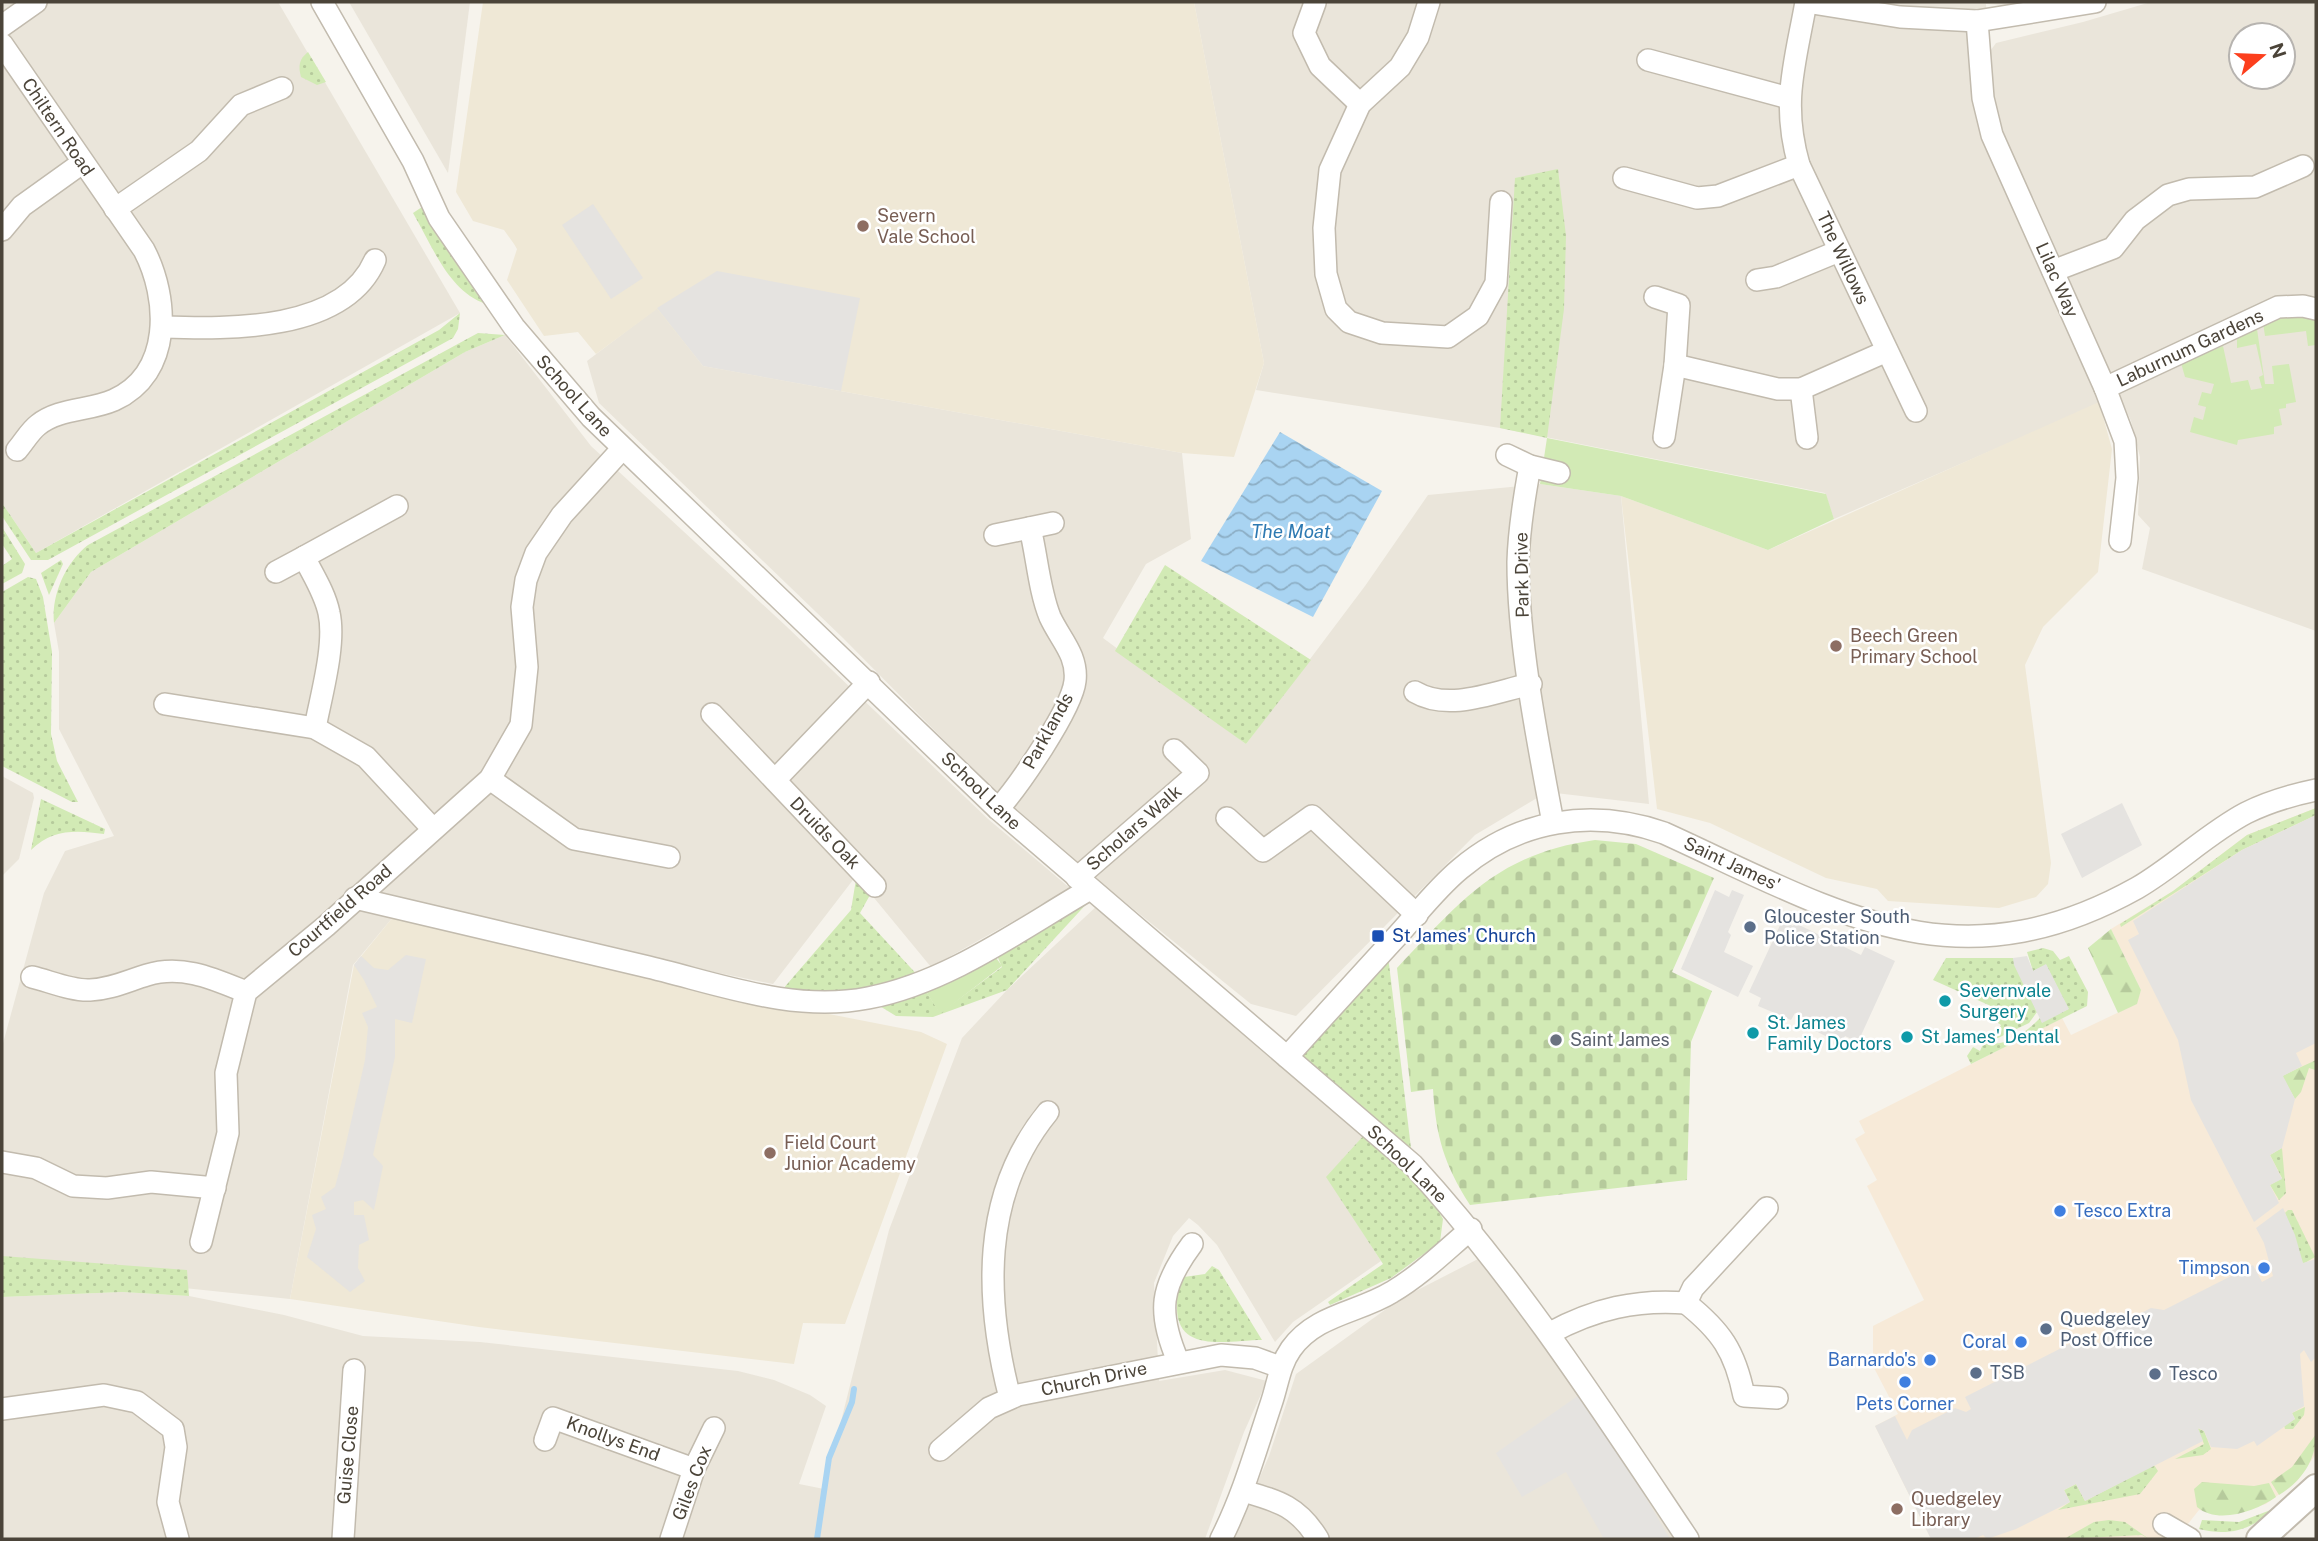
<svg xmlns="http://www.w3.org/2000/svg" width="2318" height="1541" font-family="'Public Sans',sans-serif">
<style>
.residential{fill:#eae5da;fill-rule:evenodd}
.commercial{fill:#f7ead8}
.education{fill:#efe8d6}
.grass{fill:url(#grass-dots)}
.forest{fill:url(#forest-firs)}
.cemetery{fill:url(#cemetery-stones)}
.green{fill:#d2eab5}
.parking{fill:#e5e3e0}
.water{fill:url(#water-waves)}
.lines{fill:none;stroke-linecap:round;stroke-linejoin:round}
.stream{stroke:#a9d4f2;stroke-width:6}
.minor-casing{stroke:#c2bbae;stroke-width:24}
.tertiary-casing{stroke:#c2bbae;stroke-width:30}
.minor{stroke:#fff;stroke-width:21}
.tertiary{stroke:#fff;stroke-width:26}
.education-dot{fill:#8d6e63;stroke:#fff;stroke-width:2.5}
.service-dot{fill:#5c6f8a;stroke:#fff;stroke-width:2.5}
.transit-dot{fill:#1a4fb4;stroke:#fff;stroke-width:2.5}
.culture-dot{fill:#0f9aa8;stroke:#fff;stroke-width:2.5}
.worship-dot{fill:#6b7280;stroke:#fff;stroke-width:2.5}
.shop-dot{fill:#3f7fe0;stroke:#fff;stroke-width:2.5}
.labels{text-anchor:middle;stroke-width:5;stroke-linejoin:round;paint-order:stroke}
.street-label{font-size:18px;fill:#4b4439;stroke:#fff}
.education-label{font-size:18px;fill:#785e54;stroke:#fff;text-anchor:start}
.service-label{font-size:18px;fill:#4e5e75;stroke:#fff;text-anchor:start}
.transit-label{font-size:18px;fill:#164399;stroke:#fff;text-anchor:start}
.culture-label{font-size:18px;fill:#0d838f;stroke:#fff;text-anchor:start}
.worship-label{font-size:18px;fill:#5b616d;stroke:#fff;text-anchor:start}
.shop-label{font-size:18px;fill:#366cbe;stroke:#fff;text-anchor:end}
.water-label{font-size:19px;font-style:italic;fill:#2e7ab2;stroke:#fff}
</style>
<defs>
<pattern id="grass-dots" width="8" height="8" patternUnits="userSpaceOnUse" patternTransform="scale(1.75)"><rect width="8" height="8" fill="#d2eab5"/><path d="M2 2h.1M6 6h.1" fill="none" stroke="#b6ca9c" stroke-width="1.8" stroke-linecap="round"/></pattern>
<pattern id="forest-firs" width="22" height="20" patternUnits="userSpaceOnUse" patternTransform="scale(1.75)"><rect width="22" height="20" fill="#d2eab5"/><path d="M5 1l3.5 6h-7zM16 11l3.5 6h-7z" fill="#b6ca9c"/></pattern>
<pattern id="cemetery-stones" width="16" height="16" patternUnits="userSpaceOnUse" patternTransform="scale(1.75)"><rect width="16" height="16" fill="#d2eab5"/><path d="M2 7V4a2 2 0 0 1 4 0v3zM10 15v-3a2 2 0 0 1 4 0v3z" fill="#b6ca9c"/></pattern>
<pattern id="water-waves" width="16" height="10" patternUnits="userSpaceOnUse" patternTransform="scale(1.75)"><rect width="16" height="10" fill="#a9d4f2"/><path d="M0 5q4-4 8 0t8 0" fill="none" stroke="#8caec5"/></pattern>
</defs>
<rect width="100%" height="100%" fill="#f6f3ec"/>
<!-- residential -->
<g class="residential">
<path d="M2 2H278L460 313 36 553 2 503Z"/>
<path d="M349 2H470L448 173Z"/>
<path d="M1194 2H2081L2082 9 1986 4 1988 54 1996 43 2083 22 2151 2H2316V631L2142 569 2150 528 2138 515 2140 457 2131 421 2119 395 1834 519 1825 493 1500 428 1256 390 1264 363ZM2241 35H2283V77H2241Z"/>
<path d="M657 308 703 366 1182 453 1191 539 1146 564 1103 638 1246 744 1365 586 1428 495 1540 484 1621 496 1649 804 1547 792 1475 835 1296 1016 1251 1004 1022 819 843 638 599 403 587 361Z"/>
<path d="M505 335 591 446 786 626 988 819 1071 889 931 967 856 876 773 984 612 951 393 917 353 965 290 1299 2 1269V1047L44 893 65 851 114 836 59 729V652L54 623 91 572 465 352Z"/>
<path d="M2 776 33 793 34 798 19 859 2 876Z"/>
<path d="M1099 904 1365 1134 1327 1177 1381 1261 1293 1322 1275 1342 1217 1245 1198 1225 1189 1218 1173 1236 1154 1283 1159 1381 1225 1370 1267 1381 1244 1432 1205 1539H819L821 1508 817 1539H2V1297L122 1292 189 1296 284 1315 363 1336 480 1342 738 1371 774 1380 810 1395 826 1406 799 1484 824 1489 889 1230 962 1038 1007 990Z"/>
<path d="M1480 1258 1575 1384 1675 1539H1233L1269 1456 1296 1374 1400 1299Z"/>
</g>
<!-- commercial -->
<path class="commercial" d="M2316 808V1454L2297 1481 2266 1504 2232 1514 2199 1510 2176 1539H1931L1875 1426 1898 1414 1873 1366V1326L1924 1300 1867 1186 1877 1180 1855 1139 1865 1133 1859 1121 2062 1018 2071 1035 2136 1004 2141 990 2111 929 2173 891 2247 835Z"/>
<!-- education -->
<g class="education">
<path d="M483 2H1194L1264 363 1234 457 1182 453 703 366 657 309 596 354 578 332 544 336 507 280 517 249 514 244 504 230 473 221 456 192Z"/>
<path d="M2099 402 2112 449 2098 572 2043 627 2025 665 2051 863 2048 884 2036 897 1999 908 1888 901 1877 889 1826 878 1710 823 1657 809 1621 496 1768 550Z"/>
<path d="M393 917 701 989 921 1032 947 1044 845 1324 803 1323 794 1364 479 1327 290 1299 354 965Z"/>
</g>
<!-- grass -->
<g class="grass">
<path d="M308 52 326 82 317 85 301 77C298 66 299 59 308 52Z"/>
<path d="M1558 169 1566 236 1564 309 1547 438 1500 428 1515 178Z"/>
<path d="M425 205 486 304C448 291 432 245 413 213Z"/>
<path d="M460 313 458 329 453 338 48 560H31L2 516V503L36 553 439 330Z"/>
<path d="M478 333 505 335 465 352 91 572 54 623C51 595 66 562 88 545Z"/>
<path d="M2 527 25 564 22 573 2 584V566L12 559 2 544Z"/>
<path d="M61 560 63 564 49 595 41 573Z"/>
<path d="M1165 565 1311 660 1246 744 1115 651Z"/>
<path d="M28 577 36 579 43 597 52 652 51 734 57 761 78 802H72L2 766V592Z"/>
<path d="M41 799 105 829 104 834C76 830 52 829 31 850Z"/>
<path d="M2316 808V815L2242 850 2121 927 2120 924 2173 891 2247 835Z"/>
<path d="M858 867 875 886 860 913 922 980 914 984 776 997 851 910Z"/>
<path d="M1091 899 1007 990 933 1017 896 1016 878 1005 924 988 940 1013 1002 967 994 949Z"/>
<path d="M1387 947 1413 1165 1287 1057Z"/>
<path d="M2043 948 2053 951 2060 960 2069 956 2088 992 2087 1006 1971 1064 1967 1056 1973 1047 1980 1051 1984 1042C2004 1049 2028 1031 2040 1018L2042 1022 2068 1009 2046 965 2033 971 2027 952Z"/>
<path d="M1946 958H2013L2037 1012 2029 1023 1998 1038 1994 1037 2001 1025 1998 1023 2002 1011 1933 980Z"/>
<path d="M1365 1134 1431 1197 1443 1219 1440 1242 1391 1278 1330 1305 1328 1302 1383 1264 1326 1177Z"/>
<path d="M2282 1148 2286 1193 2279 1200 2270 1185 2282 1178 2270 1155Z"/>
<path d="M2288 1210H2292L2315 1257 2303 1264 2285 1213Z"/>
<path d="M2 1256 187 1270 189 1296 122 1292 2 1297Z"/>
<path d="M1212 1266 1219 1270 1262 1340C1230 1340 1178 1354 1177 1309 1177 1297 1177 1287 1184 1277L1205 1274Z"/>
<path d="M2305 1407 2304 1415 2293 1429H2285L2284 1425 2295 1419 2292 1413Z"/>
<path d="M2197 1428 2204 1431 2211 1449 2203 1455 2175 1459 2204 1444Z"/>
<path d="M2154 1465 2158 1471 2140 1494 2058 1510 2070 1502 2064 1490 2076 1484 2085 1501Z"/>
<path d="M2276 1508C2253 1529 2230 1537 2199 1529L2202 1520 2239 1522Z"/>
<path d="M2109 1520 2125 1522 2149 1539 2142 1535 2064 1539 2094 1522Z"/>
</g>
<!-- forest -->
<g class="forest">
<path d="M2111 929 2141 990 2137 1004 2118 1013 2088 948Z"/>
<path d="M2316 1060 2315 1070 2309 1068 2301 1092 2295 1099 2282 1076Z"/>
<path d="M2316 1434C2316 1460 2302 1481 2279 1495L2271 1482 2292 1467Z"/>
<path d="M2202 1482 2254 1486 2269 1483 2276 1497C2256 1511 2218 1525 2197 1507L2194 1489Z"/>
</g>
<!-- cemetery -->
<path class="cemetery" d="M1595 840 1636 844 1714 878 1672 972 1712 991 1691 1042 1687 1180 1470 1205C1444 1164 1436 1137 1433 1089L1411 1092 1397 968C1462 900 1497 854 1595 840Z"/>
<!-- green -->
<g class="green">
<path d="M2286 315 2316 320V345L2308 346 2306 331 2265 336 2263 323Z"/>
<path d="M2253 328 2257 329 2265 384H2274L2272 366 2289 364 2296 402 2286 404V408L2279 409 2282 425 2274 427V434L2238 440 2237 445 2190 432 2194 417 2203 420 2206 407 2198 405 2202 392 2211 394 2214 384 2185 377 2181 363 2223 346 2231 383 2248 380 2251 390 2262 388 2259 377 2263 375 2256 344 2237 348V334Z"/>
<path d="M1547 438 1826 494 1834 519 1768 550 1621 496 1540 484Z"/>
<path d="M994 955 1002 966 940 1014 924 988Z"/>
</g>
<!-- parking -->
<g class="parking">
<path d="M593 204 643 278 611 299 562 225Z"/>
<path d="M717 271 860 298 841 391 703 366 657 308Z"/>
<path d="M2122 803 2142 845 2082 878 2061 834Z"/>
<path d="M2316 815V1043L2296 1053 2302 1066 2283 1076 2295 1099 2282 1148 2270 1155 2282 1179 2270 1185 2279 1203 2254 1222 2191 1100 2178 1040 2128 940 2139 934 2133 921 2242 850Z"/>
<path d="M1715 890 1729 897 1732 890 1744 895 1728 932 1731 935 1724 952 1753 966 1738 997 1681 969Z"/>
<path d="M1782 921 1793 926 1795 923 1861 955 1865 947 1895 961 1858 1042 1845 1036 1841 1044 1806 1026 1809 1020 1795 1013 1791 1020 1758 1006 1761 998 1749 992Z"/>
<path d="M406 955 426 959 412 1023 395 1019V1057L373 1155 383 1166 374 1210 363 1200 354 1202V1215H364L369 1240 359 1245 358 1268 365 1281 350 1292 307 1257 316 1229 312 1215 326 1209 321 1197 335 1187 343 1157 365 1060 368 1027 362 1013 377 1007 364 980 354 965 361 956 374 968 388 970Z"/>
<path d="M2027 956 2033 971 2046 964 2069 1009 2042 1023 2014 965 2013 958Z"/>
<path d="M2283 1208 2295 1235 2303 1263 2316 1259V1357L2311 1362 2304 1350 2300 1354 2304 1406 2292 1413 2295 1419 2257 1446 2254 1441 2237 1449 2211 1447 2204 1431 2198 1428 2203 1441 2085 1501 2076 1484 2064 1490 2070 1502 2016 1529 1987 1539 1983 1535 1974 1539H1931L1875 1426 1895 1416 1907 1440 1912 1430 1955 1408 1966 1412 1971 1409 1965 1397 2081 1338 2088 1349 2106 1340 2108 1330 2151 1308 2164 1310 2253 1265 2262 1282 2273 1276 2264 1243 2256 1228Z"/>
<path d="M1579 1395 1636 1481 1670 1539H1604L1566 1472 1522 1497 1496 1453Z"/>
</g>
<!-- water -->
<path class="water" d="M1280 432 1382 491 1313 617 1201 561Z"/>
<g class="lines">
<!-- stream -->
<path class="stream" d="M817 1539 829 1458 852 1402 854 1389"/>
<!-- minor casing -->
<g class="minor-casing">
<g id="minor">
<path d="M322 2 413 161 439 218 514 327 591 417 998 809 1413 1165C1519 1281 1601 1409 1688 1539"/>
<path d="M1429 2 1418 37 1400 67 1360 104 1330 170 1324 228 1326 274 1336 309 1349 322 1382 333 1448 337 1478 316 1496 283 1501 202"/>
<path d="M1806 2C1795 64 1781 102 1799 165L1916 411"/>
<path d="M1806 2 1900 17 1977 21 2095 2"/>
<path d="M1315 3 1304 33 1320 66 1360 104"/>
<path d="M1977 21 1983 98 1992 135 2105 388 2125 441 2127 478 2120 541"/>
<path d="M2 26 36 2"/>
<path d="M2 44 144 250C169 298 173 373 114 400 89 411 59 408 38 425 30 431 24 442 17 450"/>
<path d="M1648 60 1789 98"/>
<path d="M1624 178 1697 198 1718 196 1799 165"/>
<path d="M115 209 199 151 241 105 282 88"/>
<path d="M2 230 22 206 82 163"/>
<path d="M2053 271 2113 248 2135 220 2168 195 2189 189 2255 187 2303 166"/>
<path d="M1757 280 1776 277 1839 251"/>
<path d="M1655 297 1679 305 1675 365 1664 437"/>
<path d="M163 327C229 329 344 332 375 260"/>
<path d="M1675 365 1778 389H1801L1887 351"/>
<path d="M2105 388 2278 307 2303 306 2316 309"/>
<path d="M1801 389 1807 438"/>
<path d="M1507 455 1530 466 1559 473"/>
<path d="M1530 466C1524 498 1519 529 1518 562 1518 643 1538 743 1553 823"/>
<path d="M995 535 1053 523"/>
<path d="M276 572 304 557"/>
<path d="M1415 692C1449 712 1494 692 1531 684"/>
<path d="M165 704 315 728 366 757 432 828"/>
<path d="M712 714 875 886"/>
<path d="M315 728C321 696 336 644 329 613 325 593 313 575 304 557L397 506"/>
<path d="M490 779 574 839 669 857"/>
<path d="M775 780 869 682"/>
<path d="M998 809C1018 787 1072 709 1075 681 1078 655 1060 639 1050 617 1039 590 1037 556 1030 528"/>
<path d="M1227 818 1263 851 1312 816 1417 915"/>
<path d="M1077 878 1198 773 1174 750"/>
<path d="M355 898C451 921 548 943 644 966 717 983 792 1013 868 998 948 983 1021 929 1090 889"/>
<path d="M32 977C49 981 72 991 90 990 111 989 127 981 147 975 182 964 214 979 246 992"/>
<path d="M1287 1057C1324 1016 1361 975 1398 935 1418 913 1437 888 1460 869 1519 819 1592 808 1664 833 1833 910 1954 990 2137 888 2175 866 2208 833 2246 813 2268 802 2292 795 2316 790"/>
<path d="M2 1162 36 1168 73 1186 107 1188 151 1182 215 1188"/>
<path d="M201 1242 228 1133 226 1073 246 992 326 926 490 779 521 725 527 667 522 607 526 580 536 553 562 515 622 449"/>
<path d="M1686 1303C1721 1331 1735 1351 1744 1396L1777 1398"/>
<path d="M1550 1333C1594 1309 1637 1299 1686 1303L1693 1288 1767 1208"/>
<path d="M1178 1361C1157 1312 1160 1287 1192 1244"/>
<path d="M1010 1398C985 1301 980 1195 1048 1112"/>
<path d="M2 1409 104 1395 137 1402 173 1429 176 1447 168 1502 178 1539"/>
<path d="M545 1440 553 1418 694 1469"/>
<path d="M940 1450 989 1408 1018 1395 1221 1355 1255 1358 1280 1367"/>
<path d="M1243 1491C1278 1501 1298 1506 1318 1539"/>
<path d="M2164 1524 2190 1539"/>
<path d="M343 1539 354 1370"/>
<path d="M671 1539 694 1469 714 1428"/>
<path d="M1221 1539C1243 1496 1256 1449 1271 1404 1278 1384 1279 1366 1291 1349 1316 1314 1358 1313 1392 1292 1421 1275 1446 1250 1471 1229"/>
</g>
</g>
<!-- tertiary casing -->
<g class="tertiary-casing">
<path id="tertiary" d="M2260 1539 2316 1488"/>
</g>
<!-- minor -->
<use href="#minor" class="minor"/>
<!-- tertiary -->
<use href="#tertiary" class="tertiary"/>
</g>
<!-- markers -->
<g class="education-dot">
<circle cx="863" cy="226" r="7"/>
<circle cx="1836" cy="646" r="7"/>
<circle cx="770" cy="1153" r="7"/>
<circle cx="1897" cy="1509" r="7"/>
</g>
<g class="service-dot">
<circle cx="1750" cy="927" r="7"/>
<circle cx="2046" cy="1329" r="7"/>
<circle cx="1976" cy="1373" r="7"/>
<circle cx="2155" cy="1374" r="7"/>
</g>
<rect class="transit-dot" x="1371" y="929" width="14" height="14" rx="3.5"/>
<g class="culture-dot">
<circle cx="1945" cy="1001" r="7"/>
<circle cx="1753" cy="1033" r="7"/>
<circle cx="1907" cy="1037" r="7"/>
</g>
<circle class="worship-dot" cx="1556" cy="1040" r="7"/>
<g class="shop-dot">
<circle cx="2060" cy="1211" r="7"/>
<circle cx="2264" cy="1268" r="7"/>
<circle cx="2021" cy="1342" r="7"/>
<circle cx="1930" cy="1360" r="7"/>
<circle cx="1905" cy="1382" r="7"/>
</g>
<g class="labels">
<!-- street labels -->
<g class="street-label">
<text transform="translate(58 127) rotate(56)" y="6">Chiltern Road</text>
<text transform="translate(1843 258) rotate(65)" y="6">The Willows</text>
<text transform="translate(2057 280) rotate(66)" y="6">Lilac Way</text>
<text transform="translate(2190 348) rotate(-25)" y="6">Laburnum Gardens</text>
<text transform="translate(574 396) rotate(48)" y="6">School Lane</text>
<text transform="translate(1522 575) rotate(-91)" y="6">Park Drive</text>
<text transform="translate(1048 731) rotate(-61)" y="6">Parklands</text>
<text transform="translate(981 791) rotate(44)" y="6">School Lane</text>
<text transform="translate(1134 828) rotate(-41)" y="6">Scholars Walk</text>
<text transform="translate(825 833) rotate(46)" y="6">Druids Oak</text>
<text transform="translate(1732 864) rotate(25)" y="6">Saint James'</text>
<text transform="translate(340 911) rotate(-41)" y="6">Courtfield Road</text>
<text transform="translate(1407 1164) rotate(44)" y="6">School Lane</text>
<text transform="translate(1094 1379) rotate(-12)" y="6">Church Drive</text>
<text transform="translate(613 1439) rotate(20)" y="6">Knollys End</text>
<text transform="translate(348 1455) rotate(-85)" y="6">Guise Close</text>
<text transform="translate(692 1483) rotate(-69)" y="6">Giles Cox</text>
</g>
<!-- education labels -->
<g class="education-label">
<text x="877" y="222">Severn<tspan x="877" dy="21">Vale School</tspan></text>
<text x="1850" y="642">Beech Green<tspan x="1850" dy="21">Primary School</tspan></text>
<text x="784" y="1149">Field Court<tspan x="784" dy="21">Junior Academy</tspan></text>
<text x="1911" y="1505">Quedgeley<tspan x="1911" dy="21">Library</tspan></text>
</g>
<!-- service labels -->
<g class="service-label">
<text x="1764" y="923">Gloucester South<tspan x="1764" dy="21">Police Station</tspan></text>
<text x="2060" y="1325">Quedgeley<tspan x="2060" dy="21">Post Office</tspan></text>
<text x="1990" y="1379">TSB</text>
<text x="2169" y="1380">Tesco</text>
</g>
<!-- transit labels -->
<g class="transit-label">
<text x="1392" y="942">St James' Church</text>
</g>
<!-- culture labels -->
<g class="culture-label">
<text x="1959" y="997">Severnvale<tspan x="1959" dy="21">Surgery</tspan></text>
<text x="1767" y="1029">St. James<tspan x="1767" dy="21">Family Doctors</tspan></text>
<text x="1921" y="1043">St James' Dental</text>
</g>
<!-- worship labels -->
<g class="worship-label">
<text x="1570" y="1046">Saint James</text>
</g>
<!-- shop labels -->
<g class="shop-label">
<text x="2074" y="1217" text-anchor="start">Tesco Extra</text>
<text x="2250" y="1274">Timpson</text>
<text x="2007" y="1348">Coral</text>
<text x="1916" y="1366">Barnardo's</text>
<text x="1905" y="1410" text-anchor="middle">Pets Corner</text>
</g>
<!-- water labels -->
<g class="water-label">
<text x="1291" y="538">The Moat</text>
</g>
</g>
<!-- border -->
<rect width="2318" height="1541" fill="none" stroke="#4b4439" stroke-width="7"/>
<!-- north arrow -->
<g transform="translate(2262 56) rotate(71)"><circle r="33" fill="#ffffff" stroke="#b7b4b0" stroke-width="2"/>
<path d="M0-5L12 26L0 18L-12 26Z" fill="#fc3f1d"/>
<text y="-10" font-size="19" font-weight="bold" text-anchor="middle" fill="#4b4439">N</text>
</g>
</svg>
